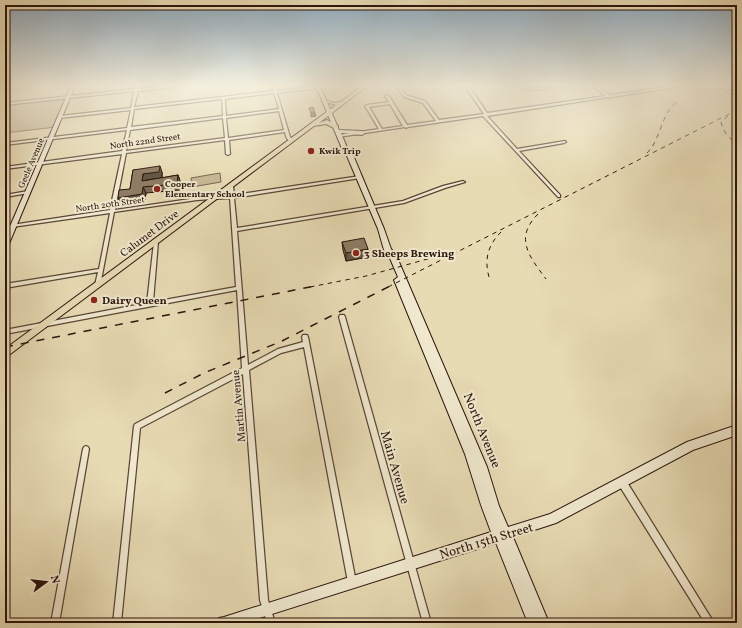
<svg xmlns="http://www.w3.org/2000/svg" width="742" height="628" font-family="Vollkorn,serif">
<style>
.green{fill:#c7b997;stroke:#7a6752}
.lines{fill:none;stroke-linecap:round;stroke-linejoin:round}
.street-casing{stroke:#5b4636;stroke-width:2.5}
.secondary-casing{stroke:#2c150c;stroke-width:2}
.primary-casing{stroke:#2c150c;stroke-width:2}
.street{fill:#efe8ce;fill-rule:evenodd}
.secondary{fill:#efe8ce;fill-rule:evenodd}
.primary{fill:#e7dbb4;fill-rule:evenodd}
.rail-far1{stroke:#2c150c;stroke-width:1;stroke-dasharray:4.5 4.5;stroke-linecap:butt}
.rail{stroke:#2c150c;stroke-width:1.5;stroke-dasharray:8 8;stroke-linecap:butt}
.wall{fill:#796b55;stroke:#2c150c}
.shaded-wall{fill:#635745;stroke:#2c150c}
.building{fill:#8d7c63;stroke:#2c150c}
.poi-dot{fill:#8f2418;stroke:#efe8ce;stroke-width:1.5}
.labels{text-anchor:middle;stroke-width:4;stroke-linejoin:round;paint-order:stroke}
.far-street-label{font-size:9px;fill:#2c150c;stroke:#efe8ce}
.far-poi-label{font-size:9px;font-weight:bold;fill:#2c150c;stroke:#efe8ce;text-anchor:start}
.street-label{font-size:11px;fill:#2c150c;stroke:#efe8ce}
.poi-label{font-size:11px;font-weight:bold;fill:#2c150c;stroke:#efe8ce;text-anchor:start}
.near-street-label{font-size:13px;fill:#2c150c;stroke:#efe8ce}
</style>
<rect width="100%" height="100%" fill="#e7dbb4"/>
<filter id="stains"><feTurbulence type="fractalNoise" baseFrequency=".005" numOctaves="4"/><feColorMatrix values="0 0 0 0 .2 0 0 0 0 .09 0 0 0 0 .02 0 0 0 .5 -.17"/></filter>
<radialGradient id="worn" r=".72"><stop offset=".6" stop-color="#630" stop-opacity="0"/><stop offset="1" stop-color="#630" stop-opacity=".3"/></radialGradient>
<!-- green -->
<g class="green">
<path d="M68 97 56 127 5 133V104Z"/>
<path d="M220 173 221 182 192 187 191 178Z"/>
</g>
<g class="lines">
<!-- street casing -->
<g class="street-casing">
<g id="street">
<path d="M17 86H30L28 87 5 89V87Z"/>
<path d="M135 86H139L138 89 166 86H177L175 87 138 91 134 107 274 91 272 86H276L277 91 319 86 321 87 319 88 277 93 290 137 292 139V141C287 141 286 137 285 132L229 140 230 154 228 155 226 154 225 140 126 153 115 210 197 198 230 196 229 186 231 185 233 186 234 195 360 176 362 177 360 178 234 198 237 228 403 201 443 186 463 181 465 182 445 188 404 203 237 231 248 365 278 349 303 342 302 337 303 335H307L308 337 356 582 355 585 352 586 349 585 348 582 304 347 281 353 249 370 268 600 275 623H267L260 600 243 374 140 428 121 623H113L134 426 135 424 242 368 237 290 5 334V330L147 303 154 242 156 240 158 242 153 302 236 287 230 198 197 200 114 212 100 286 98 287 95 285 98 272 5 288V284L99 269 110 213 5 228V226L110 210 122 154 5 169V167L122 151 127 130 5 145V143L127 128 131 110 60 118 58 117 60 116 131 108 134 91 5 105V103L135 89ZM274 93 279 109 226 116 225 99ZM222 99 223 116 131 127 134 109ZM279 111 284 130 228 138 226 118ZM223 118 225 138 126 151 130 130Z"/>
<path d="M396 86H400L406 95 425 101 439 120 484 114 465 86H469L487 113 606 96 592 86H596L610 95 673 86H682L612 97 610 98 609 97 487 116 517 149 565 141 566 142 564 143 519 151 560 195V197H558L483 116 408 127 406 128 405 127 338 137V135H339L379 129 365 106 367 105 389 102 385 96 387 95 389 96 407 125 436 121 423 103 404 97ZM390 104 403 126 382 129 369 107Z"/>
<path d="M514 86C522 86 530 88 537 88 546 88 555 86 564 86L537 90Z"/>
<path d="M717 86H721L737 95V97Z"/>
<path d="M28 191 30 192 29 193 5 197V195Z"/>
<path d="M340 315H344L345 317 431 623H423L339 317Z"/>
<path d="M86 446 88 447 89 449 59 623H51L83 449 84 447Z"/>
<path d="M622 478 625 479 714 623H705L619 485 618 482 619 479Z"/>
</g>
</g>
<!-- secondary casing -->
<g class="secondary-casing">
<g id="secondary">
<path d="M71 86H75L8 246 5 248V238Z"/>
<path d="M316 86H320L339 130 362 131 365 133 362 135 341 133 348 150 353 155 384 229 391 249 396 255 487 467 499 506 508 527 550 514 687 442 737 425V435L693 450 556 523 513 537 549 623H528L496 543 244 623H218L219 618 224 617 491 532 481 505 465 454 394 280 398 277 389 256 384 250 378 229 347 156 343 151Z"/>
</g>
</g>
<!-- primary casing -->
<g class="primary-casing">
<path id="primary" d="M362 86H367L319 123 327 120 338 126V128H334L326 124 314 126 5 358V349L336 105 322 101V99L334 103 341 102Z"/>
</g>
<!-- street -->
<use href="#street" class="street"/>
<!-- secondary -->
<use href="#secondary" class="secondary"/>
<!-- primary -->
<use href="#primary" class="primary"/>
<!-- rail-far1 -->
<g class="rail-far1">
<path d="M728 116 721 122C723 132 729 138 737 144"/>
<path d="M647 153C662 138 660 114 678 101"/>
<path d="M538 214C514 238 529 256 546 279"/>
<path d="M489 277C484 259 488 245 501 232"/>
<path d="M310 287 366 276 442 255"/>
<path d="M388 287 737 110"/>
</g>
<!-- rail -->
<g class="rail">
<path d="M5 347 315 286"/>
<path d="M165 393 204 373 282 341 390 286"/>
</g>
</g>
<!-- wall -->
<g class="wall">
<path d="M133 170 162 172V178L178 175 180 181V190L146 193 145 200 121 204 130 189Z"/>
<path d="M342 242 368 257 346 261 343 250Z"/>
</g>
<!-- shaded-wall -->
<g class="shaded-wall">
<path d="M311 113H315L316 116 311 117Z"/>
<path d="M160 166 162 172V178L146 180 145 187 142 181 143 174Z"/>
<path d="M178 175 180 181V190L177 184Z"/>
<path d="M143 187 146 193 145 200 121 204 118 198Z"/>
<path d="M368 249V257L346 261V253Z"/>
</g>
<!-- building -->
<g class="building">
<path d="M313 107 315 113H311L309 108Z"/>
<path d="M160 166 159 172 143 174 142 181 178 175 177 184 143 187 142 194 118 198 119 190 130 189 133 170Z"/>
<path d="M364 238 368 249 346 253 342 242Z"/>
</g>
<!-- sky -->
<linearGradient id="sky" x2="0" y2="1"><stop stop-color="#8ea9bc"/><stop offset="0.49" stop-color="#f4efdd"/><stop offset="1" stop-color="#f4efdd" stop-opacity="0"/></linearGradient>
<rect width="742" height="174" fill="url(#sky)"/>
<!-- markers -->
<g class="poi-dot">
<circle cx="311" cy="151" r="4"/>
<circle cx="157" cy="189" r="4"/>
<circle cx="356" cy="253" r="4"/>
<circle cx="94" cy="300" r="4"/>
</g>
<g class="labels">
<!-- far-street labels -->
<g class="far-street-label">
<text transform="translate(145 141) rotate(-8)" y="3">North 22nd Street</text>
<text transform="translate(31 163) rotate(-67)" y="3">Geele Avenue</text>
<text transform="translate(110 204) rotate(-8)" y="3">North 20th Street</text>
</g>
<!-- far-poi labels -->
<g class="far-poi-label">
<text x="319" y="154">Kwik Trip</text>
<text x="165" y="187">Cooper<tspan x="165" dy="10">Elementary School</tspan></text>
</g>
<!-- street labels -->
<g class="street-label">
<text transform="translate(149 233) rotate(-37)" y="4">Calumet Drive</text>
<text transform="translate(238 406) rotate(-95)" y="4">Martin Avenue</text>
</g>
<!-- poi labels -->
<g class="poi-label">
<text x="364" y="257">3 Sheeps Brewing</text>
<text x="102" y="304">Dairy Queen</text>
</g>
<!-- near-street labels -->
<g class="near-street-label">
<text transform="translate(483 430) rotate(68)" y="5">North Avenue</text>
<text transform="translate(396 467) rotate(74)" y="5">Main Avenue</text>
<text transform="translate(486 540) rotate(-17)" y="5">North 15th Street</text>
</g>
</g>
<!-- margin -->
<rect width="742" height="628" fill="none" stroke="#e7dbb4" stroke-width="20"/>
<rect x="6" y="6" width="730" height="616" fill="none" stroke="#2c150c" stroke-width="2"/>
<rect x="10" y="10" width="722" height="608" fill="none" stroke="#2c150c"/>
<!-- north arrow -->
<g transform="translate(46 582) rotate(75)" stroke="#efe8ce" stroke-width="3" paint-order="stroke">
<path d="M0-3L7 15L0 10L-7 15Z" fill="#2c150c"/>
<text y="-6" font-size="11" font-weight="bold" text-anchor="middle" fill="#2c150c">N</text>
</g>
<rect width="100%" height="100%" filter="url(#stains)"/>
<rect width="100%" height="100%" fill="url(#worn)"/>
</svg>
